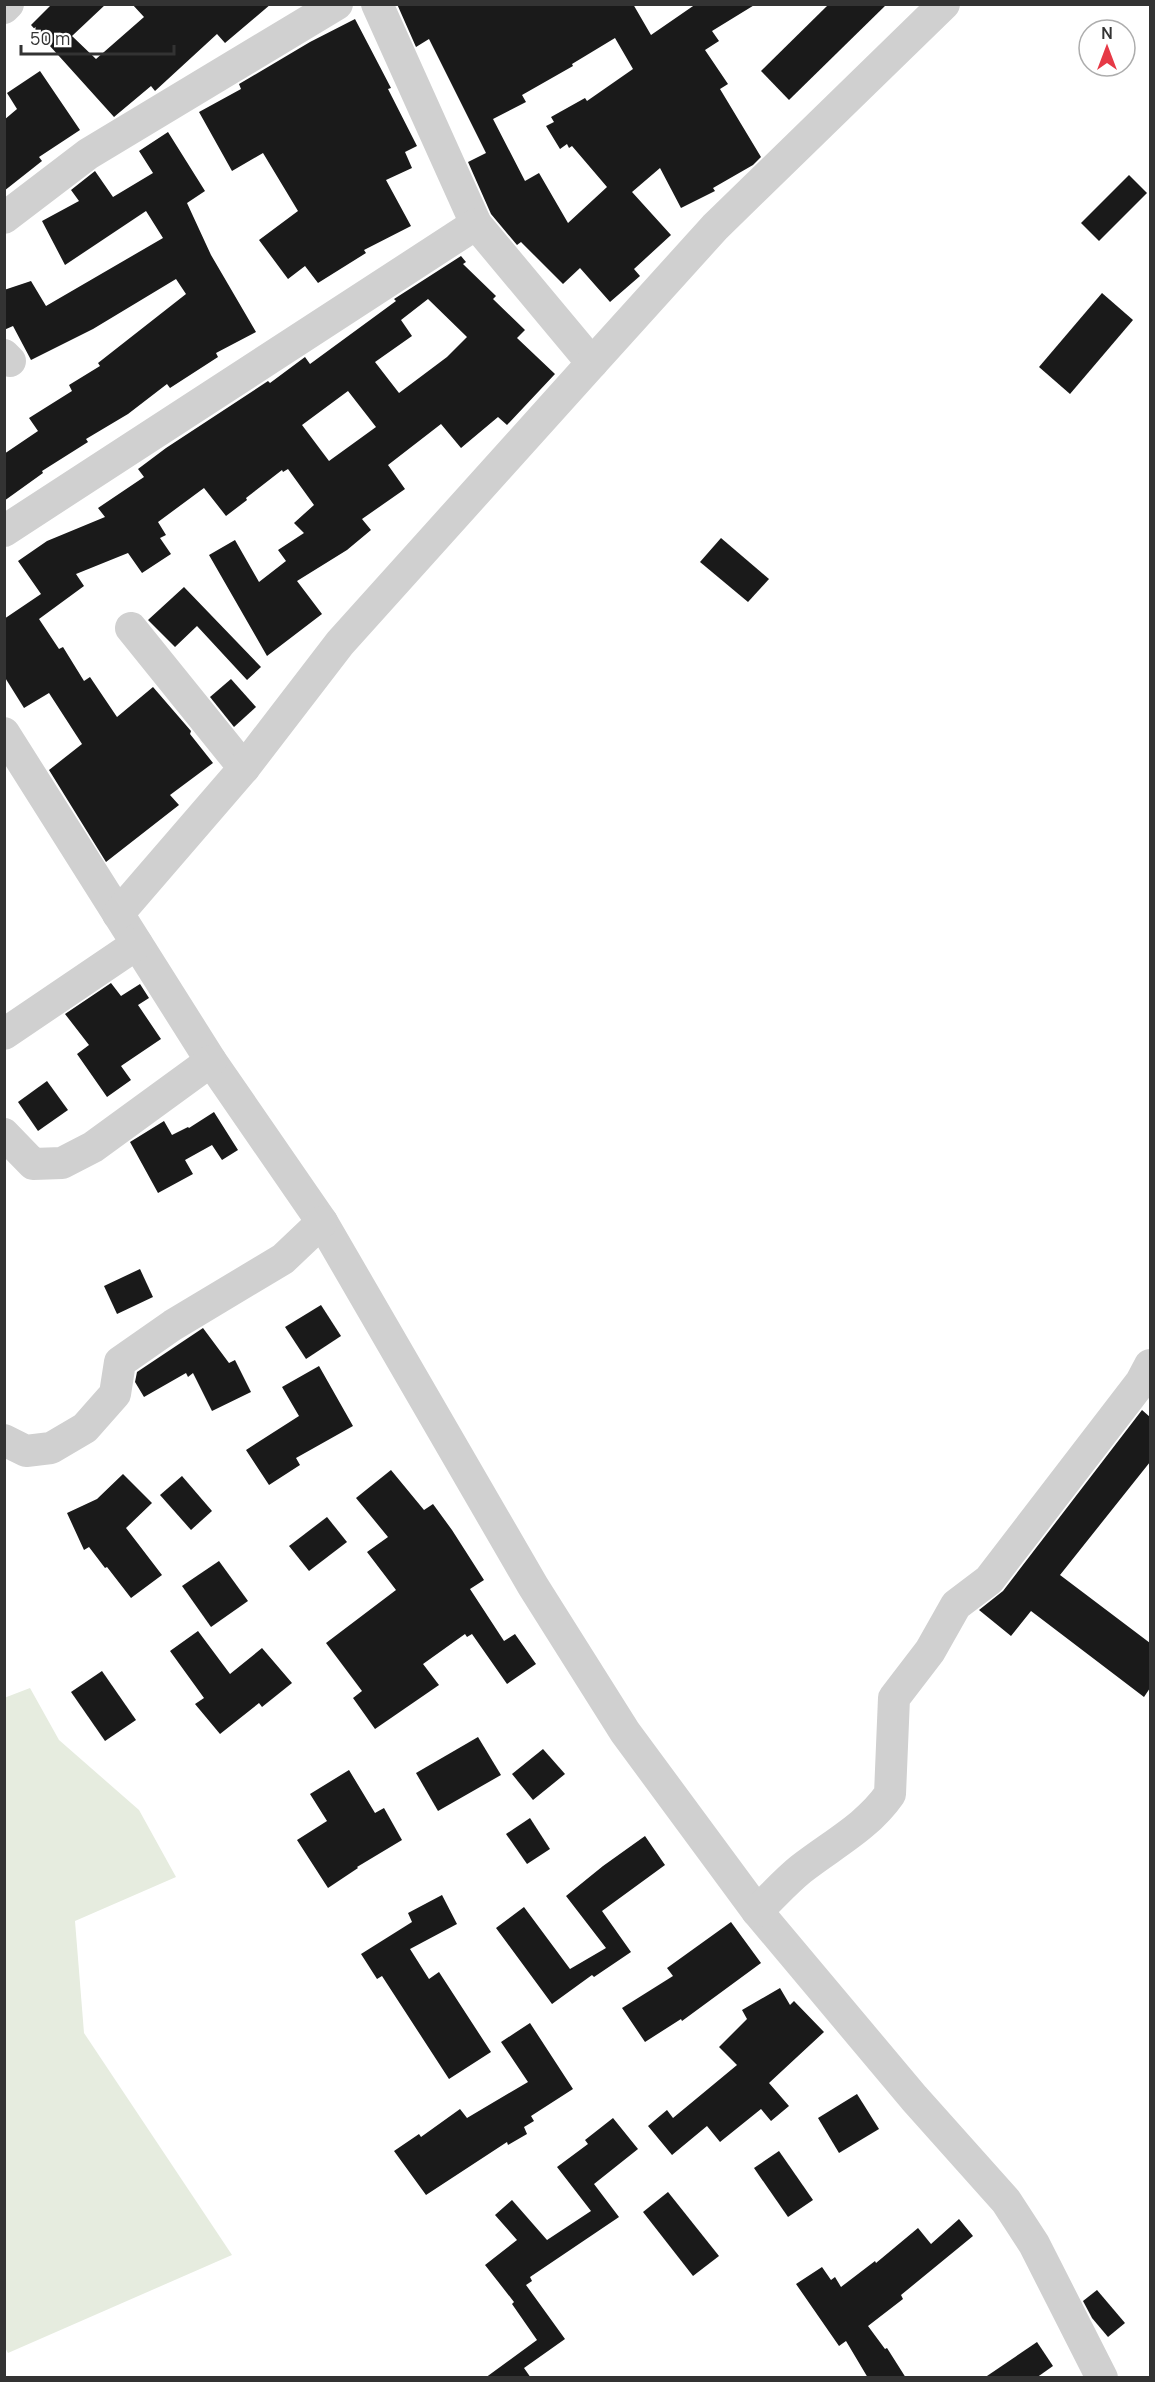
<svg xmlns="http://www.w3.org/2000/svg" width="1155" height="2382" font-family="Manrope,sans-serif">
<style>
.green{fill:#e6ecdf}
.building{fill:#1a1a1a;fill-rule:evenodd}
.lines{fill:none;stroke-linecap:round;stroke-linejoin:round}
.minor{stroke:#d0d0d0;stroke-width:32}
</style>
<rect width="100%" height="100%" fill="#fff"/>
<!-- green -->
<path class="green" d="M30 1688 59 1740 139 1810 176 1877 75 1921 84 2033 232 2255 8 2353 4 2346V1698Z"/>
<!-- building -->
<g class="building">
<path d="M52 4H106L72 36 96 59 144 17 132 4H271L225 43 217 34 155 91 151 86 114 117 31 25Z"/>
<path d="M397 4H633L651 35 696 4H756L712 31 719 41 705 50 728 84 720 89 761 157 753 165 713 188 715 191 681 208 660 168 632 192 671 235 634 269 640 276 610 302 580 268 563 284 521 242 517 245 491 214 468 162 486 153 429 39 416 47ZM615 38 633 69 587 101 585 98 551 117 554 122 546 126 560 149 567 144 569 148 572 146 607 187 568 223 539 173 525 181 493 119 526 102 522 95 573 66 572 64Z"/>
<path d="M829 4H887L789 100 761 71Z"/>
<path d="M355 19 391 88 388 89 417 146 405 152 412 168 386 180 411 226 364 250 366 253 318 283 305 266 288 279 259 240 298 211 263 153 232 171 199 112 241 89 239 84 310 42Z"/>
<path d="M40 71 80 130 39 157 42 161 4 191V120L17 109 7 93Z"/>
<path d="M168 132 205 191 187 203 211 255 256 332 216 353 218 357 170 388 167 384 128 414 86 439 88 442 42 471 43 473 4 501V454L38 431 29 418 72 391 69 385 100 366 98 363 186 294 176 279 93 329 31 360 13 326 4 330V290L31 281 46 306 163 238 146 211 65 265 42 221 79 201 71 190 95 171 113 197 153 173 139 151Z"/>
<path d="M1129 175 1147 193 1099 241 1081 223Z"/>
<path d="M461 256 466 262 463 264 496 296 493 299 525 330 517 338 555 374 507 425 498 417 461 448 441 424 388 465 405 489 362 519 371 530 347 550 297 581 322 614 267 656 209 555 235 540 259 582 286 561 278 550 304 533 294 523 314 505 288 469 283 472 282 470 246 498 247 500 226 516 204 488 158 522 166 535 160 538 171 554 142 573 128 553 76 574 84 586 39 619 59 649 63 647 84 681 90 677 117 717 153 687 191 731 190 734 213 763 170 795 179 805 106 862 49 770 82 744 49 693 24 708 4 676V619L41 594 18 561 47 541 105 517 98 508 144 477 138 469 166 448 268 381 270 383 305 357 310 364 396 301 394 299ZM428 299 467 337 447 357 399 393 375 362 412 336 401 320ZM348 391 376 427 329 461 302 425Z"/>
<path d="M1102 293 1133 320 1070 394 1039 367Z"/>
<path d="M721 538 769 579 748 602 700 562Z"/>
<path d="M184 587 261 667 247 680 197 626 175 647 148 620Z"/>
<path d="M231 679 256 707 234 727 210 697Z"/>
<path d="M111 983 121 996 140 984 149 998 138 1005 161 1039 121 1066 131 1080 107 1097 77 1054 89 1045 65 1014Z"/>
<path d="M47 1081 68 1110 38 1131 18 1102Z"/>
<path d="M214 1112 238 1150 222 1160 212 1145 185 1160 193 1174 158 1193 130 1142 164 1121 172 1135 188 1127 189 1128Z"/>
<path d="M140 1269 153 1297 117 1314 104 1286Z"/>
<path d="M321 1305 341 1336 306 1359 285 1327Z"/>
<path d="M203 1328 229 1363 235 1360 251 1392 212 1411 193 1373 188 1377 186 1373 144 1397 135 1382 137 1372Z"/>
<path d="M319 1366 353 1426 296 1458 300 1465 269 1485 246 1450 299 1416 282 1387Z"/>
<path d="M1142 1410 1150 1417V1462L1060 1575 1150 1643V1688L1144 1697 1031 1611 1011 1636 979 1610 1003 1591Z"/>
<path d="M391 1470 424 1510 433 1504 452 1530 484 1580 470 1589 504 1641 515 1634 536 1664 507 1684 472 1634 467 1637 465 1634 423 1664 439 1685 375 1729 353 1698 362 1691 326 1643 396 1590 367 1552 388 1537 356 1498Z"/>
<path d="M123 1474 152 1503 126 1528 162 1575 131 1598 107 1567 105 1568 89 1547 84 1550 67 1513 97 1499Z"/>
<path d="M182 1476 212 1511 191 1530 160 1495Z"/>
<path d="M327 1517 347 1542 309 1571 289 1546Z"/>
<path d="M219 1561 248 1601 211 1627 182 1586Z"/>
<path d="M198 1631 230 1674 262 1648 292 1683 262 1707 259 1703 220 1734 195 1704 204 1698 170 1651Z"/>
<path d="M102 1671 136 1720 105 1741 71 1692Z"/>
<path d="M478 1737 501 1775 438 1811 416 1773Z"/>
<path d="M543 1749 565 1774 533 1800 512 1774Z"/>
<path d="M349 1770 375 1813 384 1808 402 1840 357 1867 358 1868 328 1888 297 1840 327 1821 310 1794Z"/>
<path d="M530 1818 550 1849 527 1864 506 1834Z"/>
<path d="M645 1836 665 1865 602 1911 631 1952 594 1977 592 1975 552 2004 496 1928 524 1907 570 1969 606 1948 566 1896 603 1866Z"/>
<path d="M442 1895 457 1924 410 1949 429 1979 439 1972 491 2052 449 2079 382 1976 377 1979 361 1954 412 1922 408 1913Z"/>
<path d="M731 1922 761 1963 682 2021 681 2019 645 2042 622 2008 673 1976 667 1968Z"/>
<path d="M780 1988 790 2005 794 2001 824 2032 769 2083 789 2106 771 2121 761 2109 720 2142 707 2126 672 2155 648 2126 667 2110 673 2118 737 2065 719 2047 747 2019 742 2010Z"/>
<path d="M530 2023 573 2089 531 2116 534 2121 524 2127 527 2134 508 2145 507 2142 426 2195 394 2151 419 2134 421 2137 460 2109 467 2118 528 2082 501 2042Z"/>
<path d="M857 2094 879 2129 839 2153 818 2118Z"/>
<path d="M613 2118 638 2149 594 2184 619 2217 530 2277 532 2281 526 2285 565 2339 524 2368 531 2378H485L537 2340 512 2304 514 2302 485 2265 517 2240 495 2215 512 2200 547 2240 591 2211 557 2167 588 2144 585 2140Z"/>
<path d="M779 2151 813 2200 788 2217 754 2168Z"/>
<path d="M668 2192 719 2256 693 2276 643 2212Z"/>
<path d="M959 2219 973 2236 901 2295 903 2299 868 2326 885 2349 887 2348 906 2378H868L846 2341 839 2346 796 2284 822 2267 831 2280 835 2277 841 2287 875 2261 876 2263 918 2228 931 2244Z"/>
<path d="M1097 2290 1125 2323 1108 2337 1092 2318 1083 2301Z"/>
<path d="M1037 2342 1053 2366 1036 2378H984Z"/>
</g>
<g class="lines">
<!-- minor -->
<g class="minor">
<path d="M377 4 476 224 592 363"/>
<path d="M4 8 8 4"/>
<path d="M4 218 88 154 337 4"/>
<path d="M4 355 10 361"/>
<path d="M4 531 476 224"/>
<path d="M131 628 244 768"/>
<path d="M4 733 211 1061 322 1222 533 1586 625 1732 757 1911 914 2098 1006 2201 1034 2244 1102 2378"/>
<path d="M118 914 244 768 340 643 592 363 715 227 944 4"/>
<path d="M4 1034 137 944"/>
<path d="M4 1134 33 1164 62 1163 93 1147 211 1061"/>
<path d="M4 1440 26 1451 51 1448 85 1428 115 1394 120 1362 173 1325 283 1259 322 1222"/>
<path d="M757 1911C772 1897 786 1881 801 1869 833 1844 867 1827 890 1794L894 1698 930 1651 956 1605 989 1580 1141 1382 1150 1365"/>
</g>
</g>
<!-- border -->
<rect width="1155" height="2382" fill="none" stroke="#333333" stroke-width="12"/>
<!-- north arrow -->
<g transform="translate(1107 48)"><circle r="28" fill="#ffffff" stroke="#adadad" stroke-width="1.5"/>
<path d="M0-4.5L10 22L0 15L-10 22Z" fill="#e63946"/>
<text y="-9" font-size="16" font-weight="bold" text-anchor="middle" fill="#333333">N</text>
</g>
<!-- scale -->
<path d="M21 45v9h153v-9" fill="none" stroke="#333333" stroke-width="3"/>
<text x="30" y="45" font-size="18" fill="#333333" stroke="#ffffff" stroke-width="4.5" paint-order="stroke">50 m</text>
</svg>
